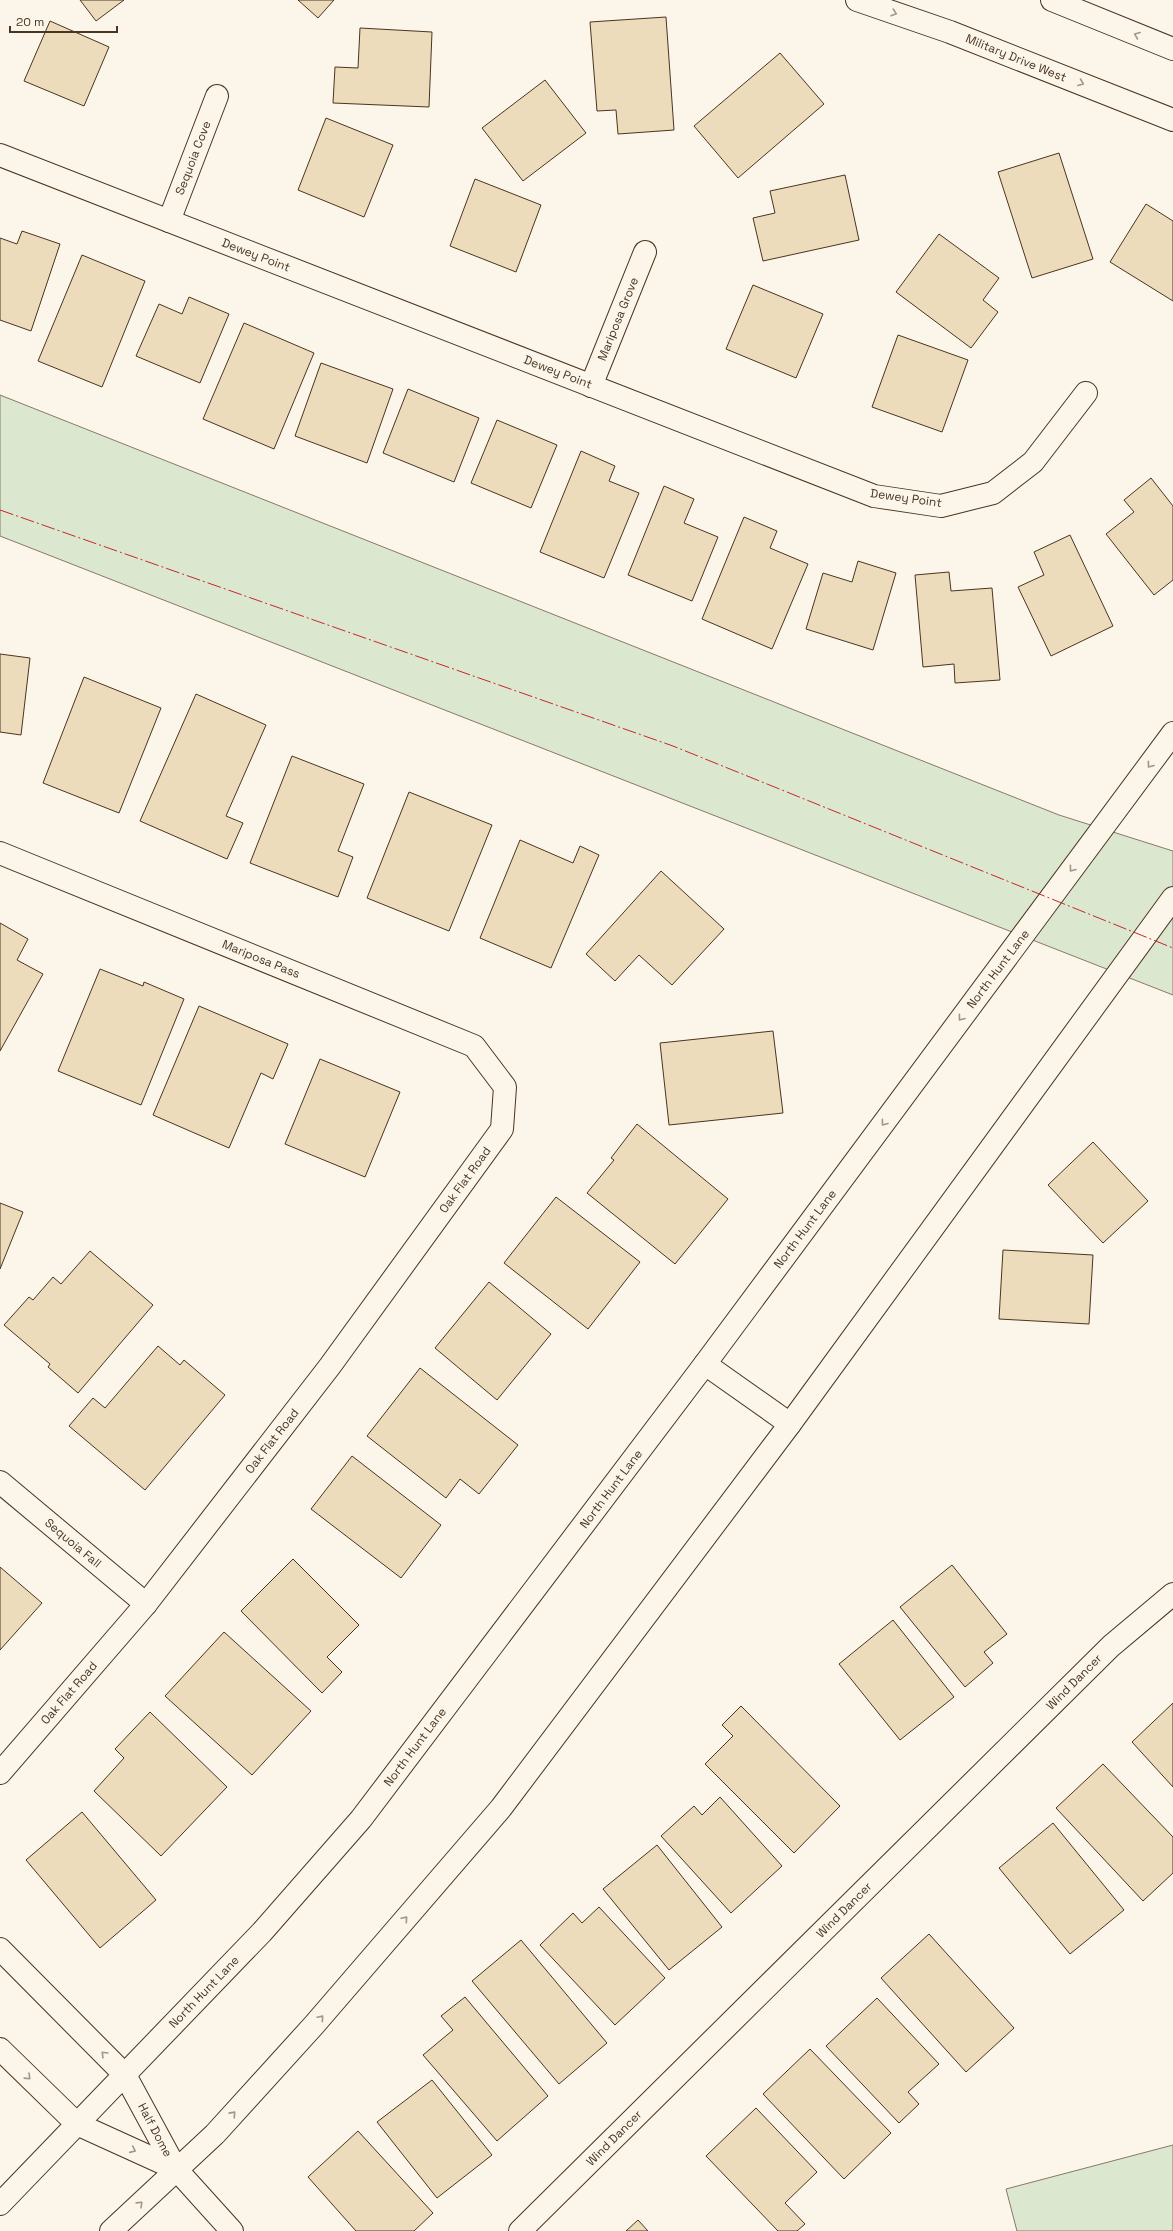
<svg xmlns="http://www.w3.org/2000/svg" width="1173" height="2231" font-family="'Space Grotesk',sans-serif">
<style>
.green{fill:#dce7d0;stroke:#887966}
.building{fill:#ecdcbc;stroke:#4a3520}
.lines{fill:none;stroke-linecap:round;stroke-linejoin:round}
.street-casing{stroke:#4a3520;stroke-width:24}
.secondary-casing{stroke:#4a3520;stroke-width:24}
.street{stroke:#fbf6e9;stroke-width:22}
.secondary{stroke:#fbf6e9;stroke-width:22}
.power{stroke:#c62828;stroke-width:1;stroke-dasharray:14 3 2 3;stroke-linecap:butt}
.oneway{stroke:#a29684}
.labels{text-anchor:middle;stroke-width:3;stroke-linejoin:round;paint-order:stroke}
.street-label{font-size:12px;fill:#4a3520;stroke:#fbf6e9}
</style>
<rect width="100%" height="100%" fill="#fbf6e9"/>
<!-- green -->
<g class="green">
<path d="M0 395 1059 815 1173 851V995L0 536Z"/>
<path d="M1173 2145V2231H1017L1006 2189Z"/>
</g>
<!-- building -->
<g class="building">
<path d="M80 0H124L96 21Z"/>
<path d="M298 0H334L318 18Z"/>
<path d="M666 17 674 130 618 134 616 110 597 111 590 22Z"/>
<path d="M50 21 109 47 84 106 24 81Z"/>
<path d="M360 28 432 32 429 107 333 103 335 67 358 68Z"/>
<path d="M780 53 824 104 738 178 694 126Z"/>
<path d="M545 80 586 133 523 181 482 128Z"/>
<path d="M326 118 393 145 364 217 298 190Z"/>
<path d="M1059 153 1093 259 1032 278 998 172Z"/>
<path d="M845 175 859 240 763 261 753 218 775 213 770 191Z"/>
<path d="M475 179 541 205 516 272 450 246Z"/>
<path d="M1146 204 1173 221V301L1110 262Z"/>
<path d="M22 231 60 244 31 331 0 320V238L17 244Z"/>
<path d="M939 234 999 278 983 300 998 312 971 348 896 292Z"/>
<path d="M82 255 145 281 102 387 38 361Z"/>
<path d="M753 285 823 314 796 378 726 349Z"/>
<path d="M189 297 229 314 200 383 136 356 159 304 182 314Z"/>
<path d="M244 323 314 353 274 449 203 419Z"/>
<path d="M898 335 968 360 942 432 872 407Z"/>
<path d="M321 363 393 389 367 463 295 436Z"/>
<path d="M408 389 479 418 454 482 383 453Z"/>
<path d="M497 420 557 445 531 508 471 483Z"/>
<path d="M581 451 615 466 609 481 639 493 604 578 540 552Z"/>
<path d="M1151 478 1173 506V580L1154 595 1106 534 1134 512 1124 500Z"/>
<path d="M664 486 694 499 684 523 718 537 692 601 628 575Z"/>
<path d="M744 517 777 531 770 548 808 564 772 649 702 619Z"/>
<path d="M1070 535 1113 626 1051 656 1018 587 1044 575 1034 552Z"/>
<path d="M858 561 896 573 873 650 806 629 823 573 852 582Z"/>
<path d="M949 572 951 591 992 588 1000 680 955 683 954 664 923 667 915 575Z"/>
<path d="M0 654 30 658 21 735 0 732Z"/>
<path d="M84 677 161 708 119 813 43 783Z"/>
<path d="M196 694 266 725 226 816 243 823 227 859 140 821Z"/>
<path d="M292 756 364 784 338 851 353 857 338 897 250 863Z"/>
<path d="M409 792 492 825 449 931 367 898Z"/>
<path d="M520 840 573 863 580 846 599 855 551 968 480 938Z"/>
<path d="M661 871 724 929 672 985 639 955 615 981 586 954Z"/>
<path d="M0 923 28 939 17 960 43 974 0 1051Z"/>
<path d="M100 969 143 986 144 982 184 999 141 1105 58 1071Z"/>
<path d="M199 1006 288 1044 273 1079 261 1073 229 1148 153 1115Z"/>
<path d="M773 1031 783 1113 669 1125 660 1043Z"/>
<path d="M320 1059 400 1092 365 1177 285 1144Z"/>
<path d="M637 1124 728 1199 675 1264 587 1193 614 1160 611 1158Z"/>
<path d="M1093 1142 1148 1201 1103 1243 1048 1185Z"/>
<path d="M556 1197 640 1262 588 1329 504 1263Z"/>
<path d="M0 1203 23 1212 0 1269Z"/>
<path d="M1003 1250 1093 1255 1089 1324 999 1319Z"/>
<path d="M90 1251 153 1305 78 1393 48 1367 50 1364 4 1325 29 1297 33 1300 53 1277 61 1284Z"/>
<path d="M489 1282 551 1334 497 1400 435 1348Z"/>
<path d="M158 1346 180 1365 184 1360 225 1395 145 1490 69 1426 93 1398 105 1408Z"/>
<path d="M420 1368 518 1445 479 1494 460 1479 446 1498 367 1436Z"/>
<path d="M352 1456 441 1525 401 1578 311 1509Z"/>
<path d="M293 1559 359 1625 327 1657 342 1672 322 1693 241 1611Z"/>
<path d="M952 1565 1007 1634 984 1652 993 1663 965 1687 900 1607Z"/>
<path d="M0 1567 42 1603 0 1650Z"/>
<path d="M893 1620 954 1697 900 1740 839 1664Z"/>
<path d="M224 1632 311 1711 252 1775 165 1696Z"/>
<path d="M1173 1703V1787L1132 1742Z"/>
<path d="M741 1706 840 1806 794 1853 705 1764 733 1736 722 1725Z"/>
<path d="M150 1712 227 1787 161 1856 94 1791 124 1758 115 1749Z"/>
<path d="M1103 1764 1173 1837V1873L1143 1901 1056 1808Z"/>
<path d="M720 1797 782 1866 731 1913 661 1836 694 1806 702 1815Z"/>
<path d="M82 1812 156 1900 100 1948 26 1860Z"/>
<path d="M1053 1823 1124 1910 1070 1954 999 1868Z"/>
<path d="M657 1845 722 1927 669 1970 603 1889Z"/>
<path d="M599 1907 665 1978 615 2025 540 1945 573 1913 582 1923Z"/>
<path d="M929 1934 1014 2028 966 2072 881 1978Z"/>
<path d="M521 1940 607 2043 559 2084 472 1981Z"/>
<path d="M465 1997 548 2096 497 2141 423 2055 453 2030 441 2016Z"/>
<path d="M877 1998 939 2064 908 2092 919 2104 899 2123 826 2046Z"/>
<path d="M810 2049 891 2133 844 2179 763 2094Z"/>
<path d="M432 2080 492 2155 437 2198 377 2122Z"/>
<path d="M756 2108 817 2172 785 2203 805 2224 797 2231H778L706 2156Z"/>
<path d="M358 2131 433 2213 414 2231H356L308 2177Z"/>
<path d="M638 2220 648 2231H626Z"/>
</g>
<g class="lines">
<!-- street casing -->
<g class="street-casing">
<g id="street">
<path d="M0 155 874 496 941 506 993 493 1033 462 1086 393"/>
<path d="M169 221 217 96"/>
<path d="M591 386 645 252"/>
<path d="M0 853 474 1046 505 1087 502 1129 330 1366 146 1604 0 1773"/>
<path d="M0 1482 146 1604"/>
<path d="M0 1949 125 2075 176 2169 232 2231"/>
<path d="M0 2049 77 2124 176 2169"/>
<path d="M520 2231 1111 1646 1173 1594"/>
</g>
</g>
<!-- secondary casing -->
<g class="secondary-casing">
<g id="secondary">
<path d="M857 0 950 32 1173 120"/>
<path d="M1052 0 1173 49"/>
<path d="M705 1364 790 1424"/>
<path d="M0 2204 262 1932 361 1819 705 1364 1173 733"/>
<path d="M111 2231 215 2134 314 2025 501 1808 790 1424 1173 898"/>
</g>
</g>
<!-- street -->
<use href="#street" class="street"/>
<!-- secondary -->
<use href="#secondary" class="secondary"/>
<!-- power -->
<path class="power" d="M0 510 673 746 1173 948"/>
</g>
<!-- one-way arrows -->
<defs><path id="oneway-chevron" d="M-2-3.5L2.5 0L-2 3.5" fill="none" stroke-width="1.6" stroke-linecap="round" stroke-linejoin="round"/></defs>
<g class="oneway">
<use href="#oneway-chevron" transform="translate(894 13) rotate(19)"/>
<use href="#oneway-chevron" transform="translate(1137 35) rotate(-158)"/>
<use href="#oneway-chevron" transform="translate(1081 83) rotate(22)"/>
<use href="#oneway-chevron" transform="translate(1150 765) rotate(127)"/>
<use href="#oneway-chevron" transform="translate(1072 869) rotate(127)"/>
<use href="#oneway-chevron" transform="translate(961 1018) rotate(127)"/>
<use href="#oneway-chevron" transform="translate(884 1123) rotate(127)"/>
<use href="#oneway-chevron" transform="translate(405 1919) rotate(-49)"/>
<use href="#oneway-chevron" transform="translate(321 2018) rotate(-49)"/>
<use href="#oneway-chevron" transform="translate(104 2054) rotate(-135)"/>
<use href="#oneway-chevron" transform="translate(28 2077) rotate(44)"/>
<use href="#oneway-chevron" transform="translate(233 2114) rotate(-48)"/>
<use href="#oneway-chevron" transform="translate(133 2150) rotate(24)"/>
<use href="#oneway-chevron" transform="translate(140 2204) rotate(-44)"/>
</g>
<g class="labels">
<!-- street labels -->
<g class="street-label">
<text transform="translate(1016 58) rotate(22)" y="4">Military Drive West</text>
<text transform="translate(193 158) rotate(-69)" y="4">Sequoia Cove</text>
<text transform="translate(256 255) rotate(21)" y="4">Dewey Point</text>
<text transform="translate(618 319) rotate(-68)" y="4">Mariposa Grove</text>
<text transform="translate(558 372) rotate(21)" y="4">Dewey Point</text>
<text transform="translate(906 498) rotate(8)" y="4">Dewey Point</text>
<text transform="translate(261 959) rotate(22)" y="4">Mariposa Pass</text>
<text transform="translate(998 969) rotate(-53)" y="4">North Hunt Lane</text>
<text transform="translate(465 1180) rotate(-54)" y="4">Oak Flat Road</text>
<text transform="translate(805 1229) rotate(-53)" y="4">North Hunt Lane</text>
<text transform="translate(272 1441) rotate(-52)" y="4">Oak Flat Road</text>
<text transform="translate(611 1489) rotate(-53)" y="4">North Hunt Lane</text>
<text transform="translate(73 1543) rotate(40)" y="4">Sequoia Fall</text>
<text transform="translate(1074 1682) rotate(-45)" y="4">Wind Dancer</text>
<text transform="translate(69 1693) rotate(-49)" y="4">Oak Flat Road</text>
<text transform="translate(415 1747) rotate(-53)" y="4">North Hunt Lane</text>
<text transform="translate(844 1910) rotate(-45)" y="4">Wind Dancer</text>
<text transform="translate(204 1992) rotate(-46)" y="4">North Hunt Lane</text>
<text transform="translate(155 2130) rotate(62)" y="4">Half Dome</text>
<text transform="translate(614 2138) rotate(-45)" y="4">Wind Dancer</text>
</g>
</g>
<!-- scale -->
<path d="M10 26v6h107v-6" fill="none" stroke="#4a3520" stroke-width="2"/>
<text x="16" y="26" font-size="12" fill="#4a3520" stroke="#fbf6e9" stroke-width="3" paint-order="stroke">20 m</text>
</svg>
